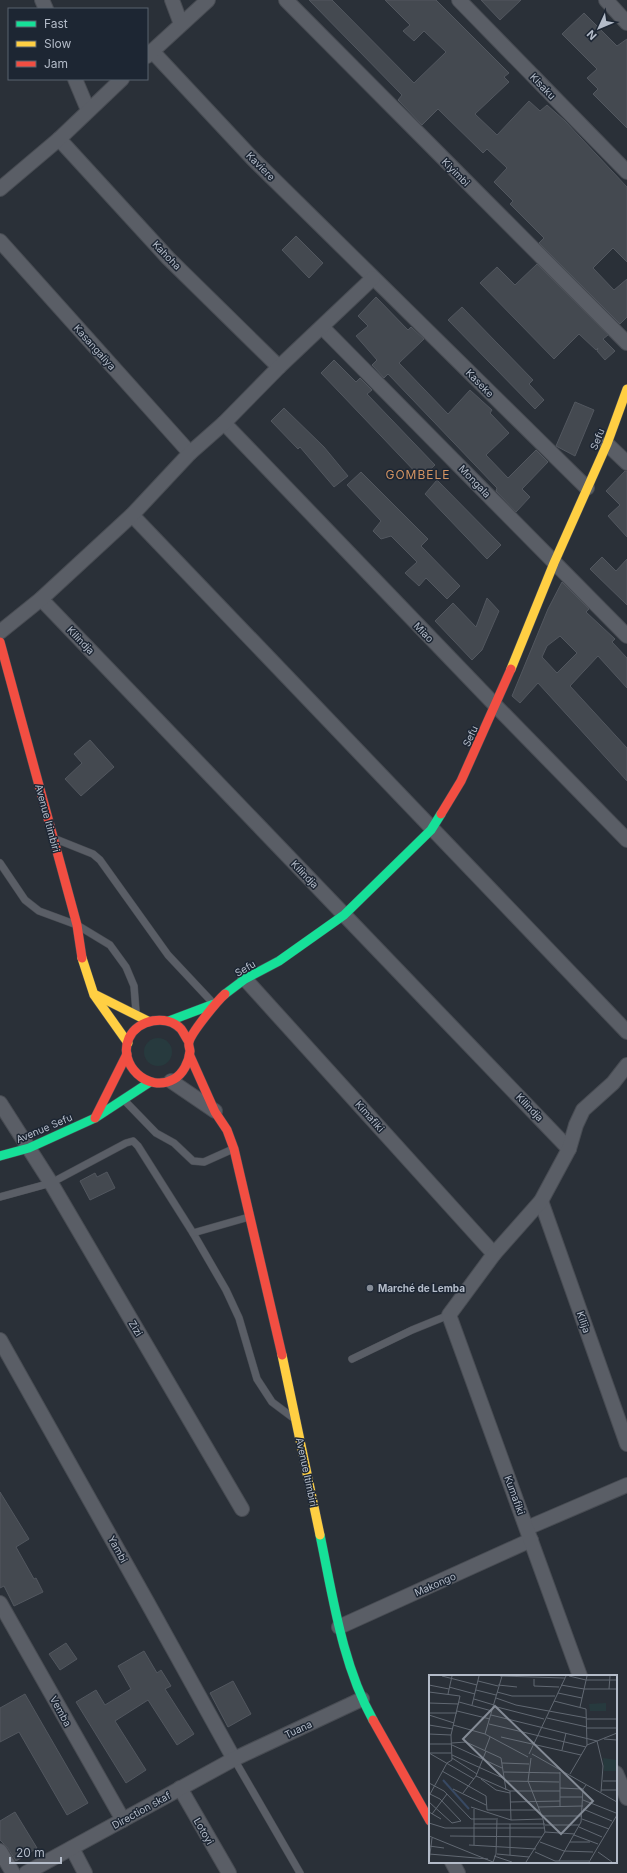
<svg xmlns="http://www.w3.org/2000/svg" width="627" height="1873" font-family="Inter,sans-serif">
<style>
.green{fill:#273a3e}
.building{fill:#444950;stroke:#52575f;fill-rule:evenodd}
.lines{fill:none;stroke-linecap:round;stroke-linejoin:round}
.lane-casing{stroke:#484c53;stroke-width:8}
.street-casing{stroke:#484c53;stroke-width:16}
.fast-casing{stroke:#484c53;stroke-width:10}
.slow-casing{stroke:#484c53;stroke-width:10}
.jam-casing{stroke:#484c53;stroke-width:10}
.lane{stroke:#5a5e66;stroke-width:7}
.street{stroke:#5a5e66;stroke-width:14}
.fast{stroke:#16e098;stroke-width:9}
.slow{stroke:#ffcf43;stroke-width:9}
.jam{stroke:#f24e42;stroke-width:9}
.poi-dot{fill:#848b96;stroke:#1d2633;stroke-width:1.5}
.labels{text-anchor:middle;stroke-width:3;stroke-linejoin:round;paint-order:stroke}
.street-label{font-size:10px;fill:#b4bcc9;stroke:#1d2633}
.poi-label{font-size:10px;font-weight:bold;fill:#b4bcc9;stroke:#1d2633;text-anchor:start}
.quarter-label{font-size:12px;letter-spacing:1px;fill:#d59563;stroke:#1d2633}
.inset-river{fill:none;stroke:#384963;stroke-width:2}
.inset-road{fill:none;stroke:#616872;stroke-width:1}
.view{fill:#848b96;fill-opacity:0.15;stroke:#848b96;stroke-width:2}
.inset-edge{fill:none;stroke:#b4bcc9;stroke-width:2}
</style>
<rect width="100%" height="100%" fill="#2a3038"/>
<!-- green -->
<circle class="green" cx="158" cy="1052" r="14"/>
<!-- building -->
<g class="building">
<path d="M309 0H332L414 83 446 52 424 31 414 41 403 31 410 25 385 0H436L509 73 504 77 509 82 475 114 497 135 529 101 540 111 547 105 565 121 627 187V262L613 248 593 268 614 290 627 279V317L620 324 539 243 544 238 510 204 513 201 494 182 507 168 487 149 483 153 438 109 422 125 398 100 402 95Z"/>
<path d="M481 0H521L500 20Z"/>
<path d="M584 13 617 46 627 39V128L593 94 598 89 587 78 597 69 562 34Z"/>
<path d="M296 236 323 263 309 278 282 250Z"/>
<path d="M537 264 608 335 603 339 615 351 605 360 597 351 598 348 596 350 579 334 554 359 480 283 497 267 515 285Z"/>
<path d="M376 297 408 330 411 327 424 339 399 363 448 414 470 390 492 410 490 413 509 433 486 455 508 478 536 450 548 462 522 489 530 497 516 512 496 491 497 488 388 374 384 378 372 365 377 360 356 336 368 326 358 316Z"/>
<path d="M462 307 533 380 529 384 544 400 535 409 448 320Z"/>
<path d="M334 360 356 382 360 378 372 390 367 394 435 465 421 478 321 373Z"/>
<path d="M575 402 594 410 575 456 556 446Z"/>
<path d="M284 408 324 447 348 476 334 487 300 447 298 449 271 421Z"/>
<path d="M625 471H627V537L608 516 620 505 606 491Z"/>
<path d="M361 472 428 539 421 546 460 586 447 599 426 578 419 586 405 573 417 562 391 536 381 539 373 531 381 521 347 485Z"/>
<path d="M437 480 501 545 487 559 425 494Z"/>
<path d="M602 557 616 571 627 559V605L590 569Z"/>
<path d="M562 582 589 609 586 612 615 639 612 642 627 658V688L598 656 570 686 627 748V781L538 683 520 703 512 696 548 609ZM560 636 577 653 557 673 542 657 547 646Z"/>
<path d="M487 598 499 611 482 650 472 660 435 621 453 603 476 627Z"/>
<path d="M90 740 114 767 81 796 65 779 82 763 74 754Z"/>
<path d="M107 1172 115 1188 90 1200 80 1181 95 1173 97 1177Z"/>
<path d="M0 1492 29 1539 16 1547 34 1579 36 1578 43 1592 14 1606 4 1586 0 1588Z"/>
<path d="M66 1643 77 1659 60 1670 49 1654Z"/>
<path d="M144 1651 157 1673 161 1670 171 1686 165 1689 194 1734 177 1745 148 1700 115 1721 146 1770 126 1783 76 1702 96 1690 105 1705 131 1689 118 1666Z"/>
<path d="M233 1681 251 1714 228 1727 210 1693Z"/>
<path d="M25 1694 88 1803 67 1815 19 1732 0 1742V1708Z"/>
<path d="M15 1812 37 1848 16 1861 7 1847 0 1840V1821Z"/>
</g>
<g class="lines">
<!-- lane casing -->
<g class="lane-casing">
<g id="lane">
<path d="M58 840 93 854 100 860 168 955 213 1003"/>
<path d="M0 863 25 900 39 911 77 925 110 945 126 967 134 986 136 1012"/>
<path d="M124 1100 156 1133 174 1143 193 1161 204 1162 233 1149"/>
<path d="M0 1197 51 1183 126 1143 133 1141 138 1146 193 1233 226 1290 239 1318 257 1379 272 1402 292 1417"/>
<path d="M193 1233 249 1217"/>
<path d="M352 1359 412 1330 449 1315"/>
<path d="M234 1759 300 1873"/>
</g>
</g>
<!-- street casing -->
<g class="street-casing">
<g id="street">
<path d="M42 0 46 9"/>
<path d="M172 0 181 24"/>
<path d="M286 0 627 343"/>
<path d="M459 0 627 172"/>
<path d="M606 0 627 23"/>
<path d="M152 51 253 159 587 488"/>
<path d="M147 56 208 0"/>
<path d="M75 79 88 110"/>
<path d="M59 139 168 258 279 367"/>
<path d="M0 189 59 139 122 79"/>
<path d="M0 241 190 453"/>
<path d="M322 327 627 636"/>
<path d="M224 423 496 706 627 840"/>
<path d="M607 444 627 463"/>
<path d="M132 515 627 1032"/>
<path d="M41 599 569 1149"/>
<path d="M0 632 41 599 132 515 190 453 224 423 279 367 373 278"/>
<path d="M245 979 494 1254"/>
<path d="M171 1081 215 1111"/>
<path d="M0 1103 51 1183 242 1509"/>
<path d="M541 1201 627 1444"/>
<path d="M0 1340 146 1600 234 1759"/>
<path d="M527 1528 627 1485"/>
<path d="M0 1603 123 1820"/>
<path d="M339 1627 531 1540"/>
<path d="M580 1676 449 1315 494 1254 541 1201 569 1149 576 1125 583 1110 613 1083 627 1065"/>
<path d="M616 1773 627 1798"/>
<path d="M180 1788 229 1873"/>
<path d="M72 1848 85 1873"/>
<path d="M0 1851 13 1873"/>
<path d="M452 1862 458 1873"/>
<path d="M26 1873 234 1759 362 1699"/>
</g>
</g>
<!-- fast casing -->
<g class="fast-casing">
<g id="fast">
<path d="M225 994 245 979 279 961 344 915 431 830 441 814"/>
<path d="M169 1021 214 1004"/>
<path d="M0 1156 29 1148 95 1118 150 1082"/>
<path d="M320 1535C333 1597 342 1664 373 1720"/>
</g>
</g>
<!-- slow casing -->
<g class="slow-casing">
<g id="slow">
<path d="M511 669 554 563 607 444 627 389"/>
<path d="M82 958 94 995 128 1043"/>
<path d="M96 995 148 1021"/>
<path d="M282 1355 320 1535"/>
</g>
</g>
<!-- jam casing -->
<g class="jam-casing">
<g id="jam">
<path d="M0 642 77 925 82 958"/>
<path d="M441 814 461 781 511 669"/>
<path d="M189 1042C186 1038 184 1033 181 1029 167 1014 138 1019 129 1038 117 1064 148 1094 174 1079 183 1074 189 1062 190 1051 190 1049 188 1045 189 1042 191 1033 217 1001 225 994"/>
<path d="M190 1056 215 1112 227 1130 234 1149 282 1355"/>
<path d="M95 1118 127 1054"/>
<path d="M373 1720 430 1821"/>
</g>
</g>
<!-- lane -->
<use href="#lane" class="lane"/>
<!-- street -->
<use href="#street" class="street"/>
<!-- fast -->
<use href="#fast" class="fast"/>
<!-- slow -->
<use href="#slow" class="slow"/>
<!-- jam -->
<use href="#jam" class="jam"/>
</g>
<!-- markers -->
<circle class="poi-dot" cx="370" cy="1288" r="4"/>
<g class="labels">
<!-- street labels -->
<g class="street-label">
<text transform="translate(543 86) rotate(46)" y="4">Kisaku</text>
<text transform="translate(261 166) rotate(45)" y="4">Kaviere</text>
<text transform="translate(456 172) rotate(45)" y="4">Kiyimbi</text>
<text transform="translate(167 255) rotate(46)" y="4">Kahoha</text>
<text transform="translate(95 347) rotate(48)" y="4">Kasangaliya</text>
<text transform="translate(480 383) rotate(45)" y="4">Kaseke</text>
<text transform="translate(597 439) rotate(-68)" y="4">Sefu</text>
<text transform="translate(475 481) rotate(46)" y="4">Mongala</text>
<text transform="translate(424 632) rotate(46)" y="4">Miao</text>
<text transform="translate(81 640) rotate(46)" y="4">Kilindja</text>
<text transform="translate(470 736) rotate(-65)" y="4">Sefu</text>
<text transform="translate(48 818) rotate(75)" y="4">Avenue Itimbiri</text>
<text transform="translate(305 874) rotate(46)" y="4">Kilindja</text>
<text transform="translate(245 968) rotate(-30)" y="4">Sefu</text>
<text transform="translate(530 1107) rotate(46)" y="4">Kilindja</text>
<text transform="translate(370 1116) rotate(48)" y="4">Kimafiki</text>
<text transform="translate(44 1128) rotate(-23)" y="4">Avenue Sefu</text>
<text transform="translate(584 1322) rotate(71)" y="4">Kilija</text>
<text transform="translate(136 1328) rotate(59)" y="4">Zizi</text>
<text transform="translate(307 1472) rotate(78)" y="4">Avenue Itimbiri</text>
<text transform="translate(515 1495) rotate(70)" y="4">Kumafiki</text>
<text transform="translate(118 1549) rotate(61)" y="4">Yambi</text>
<text transform="translate(435 1584) rotate(-24)" y="4">Makongo</text>
<text transform="translate(61 1711) rotate(61)" y="4">Vemba</text>
<text transform="translate(298 1729) rotate(-25)" y="4">Tuana</text>
<text transform="translate(141 1810) rotate(-29)" y="4">Direction skaf</text>
<text transform="translate(204 1831) rotate(60)" y="4">Lotoyi</text>
</g>
<!-- poi labels -->
<g class="poi-label">
<text x="378" y="1292">Marché de Lemba</text>
</g>
<!-- quarter labels -->
<g class="quarter-label">
<text x="418" y="479">GOMBELE</text>
</g>
</g>
<!-- overview -->
<g transform="translate(429 1675)">
<rect width="188" height="188" fill="#2a3038"/>
<path d="M177 28V36H161L160 29ZM174 83 188 85V96H175Z" fill="#273a3e"/>
<path class="inset-river" d="M14 105 40 134"/>
<path class="inset-road" d="M13 1 48 10M71 1 136 3M140 1 157 5H188M105 4V11L130 12M49 6 69 11M0 10 20 14M69 10 88 12M132 10 155 14H188M20 12 46 19M180 14 181 1M47 15 67 20M0 17 31 21 22 60 23 85 18 88 0 121M68 17 83 21H126M129 18 153 23M19 19 23 1M67 23 87 30 158 43M45 24 65 30M125 26 157 34 158 70M30 27 63 36M0 28 30 29M43 30 50 1M64 31 115 44M151 32 158 1M28 36 61 44M0 38H28M0 40 25 48M62 40 168 66 174 91 172 117M118 43 158 52M158 44H188M60 49 157 72M0 50 24 54M24 50 56 59 99 82M158 53H188M0 59 22 60M56 59 73 1M72 62 152 80M175 64 188 65M23 68 37 67 72 83 77 115M0 69H23M23 70 73 93M56 75 61 62M133 75 137 58M0 78 45 104M0 78H22M100 79 137 1M103 79 188 127M23 80 76 104M23 83 48 99M73 88 100 89M13 96 57 121 58 135H110M75 97 131 98M141 99 158 70 188 58M47 101 81 116H131M52 104 67 115 81 118M77 106 130 107M174 106H188M0 108 15 116 42 144H67M131 113 154 114M24 114 57 130M172 115H188M81 116 82 145M34 118 47 101 57 76M131 122H153M154 125 187 138M0 127 23 148 32 146 11 124 1 119M81 127 131 126M131 131V97M42 132 82 145 114 144M109 132 154 131M154 134 183 146M0 137 12 144M3 139 18 119M113 141H153M153 144 180 154M0 148 16 153H116M45 149H116M116 150H150M150 152 173 162M116 157 146 159M145 160 169 169M0 161 64 187M21 161 113 162M111 167 135 176 164 177M141 167H161M40 170 107 174M45 170V134M0 171 15 173M106 177 126 186H160M169 177 183 187M0 179 59 184M68 179 100 182M81 180V149M65 181 83 187M130 186 152 147 154 114 157 110M0 187 3 163M64 187 67 179 68 143M97 187 116 157 114 144 99 106 102 83M160 187 188 140"/>
<path class="view" d="M66 31 164 126 132 159 34 64Z"/>
<rect width="188" height="188" class="inset-edge"/>
</g>
<!-- legend -->
<rect x="8" y="8" width="140" height="72" fill="#1d2633" stroke="#59626f"/>
<rect x="16" y="21" width="20" height="6" fill="#16e098" stroke="#59626f"/>
<text x="44" y="28" font-size="12" fill="#b4bcc9">Fast</text>
<rect x="16" y="41" width="20" height="6" fill="#ffcf43" stroke="#59626f"/>
<text x="44" y="48" font-size="12" fill="#b4bcc9">Slow</text>
<rect x="16" y="61" width="20" height="6" fill="#f24e42" stroke="#59626f"/>
<text x="44" y="68" font-size="12" fill="#b4bcc9">Jam</text>
<!-- north arrow -->
<g transform="translate(599 28) rotate(226)" stroke="#1d2633" stroke-width="3" paint-order="stroke">
<path d="M0-3L7 15L0 10L-7 15Z" fill="#b4bcc9"/>
<text y="-6" font-size="11" font-weight="bold" text-anchor="middle" fill="#b4bcc9">N</text>
</g>
<!-- scale -->
<path d="M10 1857v6h51v-6" fill="none" stroke="#b4bcc9" stroke-width="2"/>
<text x="16" y="1857" font-size="12" fill="#b4bcc9" stroke="#1d2633" stroke-width="3" paint-order="stroke">20 m</text>
</svg>
